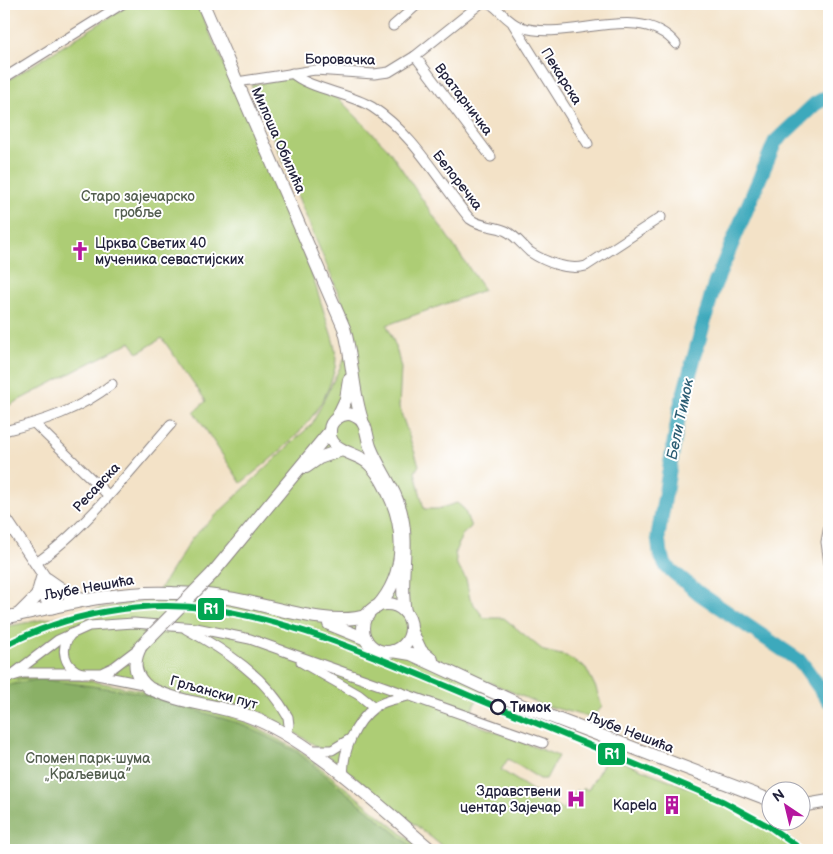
<svg xmlns="http://www.w3.org/2000/svg" width="833" height="854" font-family="'Balsamiq Sans',sans-serif">
<style>
.green{fill:#adcd75;stroke:#687858}
.forest{fill:#8ab066;stroke:#566950}
.lines{fill:none;stroke-linecap:round;stroke-linejoin:round}
.river{stroke:#3da9bc;stroke-width:15}
.street-casing{stroke:#8a8281;stroke-width:11}
.secondary-casing{stroke:#8a8281;stroke-width:13}
.primary-casing{stroke:#8a8281;stroke-width:14}
.street{stroke:#fff;stroke-width:9}
.secondary{stroke:#fff;stroke-width:11}
.primary{stroke:#fff;stroke-width:12}
.primary-bridge-casing{stroke:#8a8281;stroke-width:14;stroke-linecap:butt}
.primary-bridge{stroke:#fff;stroke-width:12}
.rail-1-casing{stroke:#fff;stroke-width:10}
.rail-1{stroke:#00a651;stroke-width:6}
.stop-dot{fill:#fff;stroke:#22223b;stroke-width:2.5}
.labels{text-anchor:middle;stroke-width:4;stroke-linejoin:round;paint-order:stroke}
.street-label{font-size:14px;fill:#22223b;stroke:#fff}
.park-label{font-size:14px;fill:#535e4f;stroke:#fff}
.poi-label{font-size:14px;fill:#22223b;stroke:#fff;text-anchor:end}
.stop-label{font-size:14px;font-weight:bold;fill:#22223b;stroke:#fff;text-anchor:start}
.water-label{font-size:15px;font-style:italic;fill:#2e5f75;stroke:#fff}
.line-badge{stroke:#fff;stroke-width:2}
.badge-label{font-size:14px;text-anchor:middle;font-weight:bold;fill:#fff}
</style>
<rect width="100%" height="100%" fill="#fff"/>
<filter id="ink" filterUnits="userSpaceOnUse"><feTurbulence type="fractalNoise" baseFrequency=".02" numOctaves="2"/><feDisplacementMap in="SourceGraphic" scale="10" xChannelSelector="R" yChannelSelector="G"/><feConvolveMatrix kernelMatrix="1 2 1 2 8 2 1 2 1" color-interpolation-filters="sRGB"/></filter>
<filter id="wash" filterUnits="userSpaceOnUse"><feTurbulence type="fractalNoise" baseFrequency=".0096" numOctaves="4" result="noise"/><feDisplacementMap in="SourceGraphic" scale="20" xChannelSelector="R" yChannelSelector="G"/><feGaussianBlur stdDeviation="1.12" result="paint"/><feColorMatrix in="noise" values="0 0 0 0 0 0 0 0 0 0 0 0 0 0 0 0 0 1.4 0 .05"/><feComposite in="paint" operator="in"/></filter>
<g filter="url(#wash)">
<rect width="100%" height="100%" fill="#f3e2c7"/>
<!-- green -->
<g class="green">
<path d="M131 4H197C241 104 291 204 323 309 328 327 339 349 335 368 322 421 281 451 241 483L194 412 206 401 162 338 138 353 130 342 4 408V83Z"/>
<path d="M291 78 339 99 388 149 484 290 387 325 396 347 401 368 399 407 419 465 415 472 424 509H438L457 503 464 509 471 527 462 535 455 552 457 565 466 579 470 599 484 618H504L544 651 566 656 586 668 596 688 602 707 592 718 540 704 489 682 474 705 468 721 558 756 546 779H540L508 759 501 770 563 810 576 790 581 792 584 788 588 790 608 756C671 782 745 804 797 850H447L316 746 263 713 62 670 16 679 40 677 91 681 139 690 242 720 300 751 422 850H4V627L154 598 192 538 312 424 356 335 251 85Z"/>
</g>
<!-- forest -->
<path class="forest" d="M40 679 135 692 241 724 297 752 416 850H4V686Z"/>
<g class="lines">
<!-- river -->
<path class="river" d="M829 96 815 104 775 142 714 286 680 408 658 536 660 554 667 567 700 594 801 662 829 701"/>
</g>
</g>
<g filter="url(#ink)">
<g class="lines">
<!-- street casing -->
<g class="street-casing">
<g id="street">
<path d="M491 4C501 11 509 23 521 27 568 43 640 0 676 44"/>
<path d="M513 24 588 144"/>
<path d="M393 26 418 4"/>
<path d="M415 56 491 157"/>
<path d="M292 73C309 89 350 93 372 107 414 134 439 182 470 219 482 228 494 225 506 231 516 236 522 245 530 252 545 262 568 271 586 266L661 217"/>
<path d="M4 78 122 4"/>
<path d="M237 82 315 70 374 74 389 72 415 56 480 4"/>
<path d="M34 423 108 495"/>
<path d="M4 431C44 421 79 410 112 384"/>
<path d="M829 526 826 542 829 563"/>
<path d="M36 563C84 531 132 468 171 424"/>
<path d="M186 629C225 650 266 677 288 717L289 725 285 735"/>
<path d="M71 634C59 648 64 668 82 673"/>
<path d="M301 662 359 695 374 707"/>
<path d="M97 675 143 684"/>
<path d="M13 676 23 673H101L114 667 139 648"/>
<path d="M4 681 58 640 89 626 134 623 196 628 250 639 543 743"/>
<path d="M312 750H332L350 739"/>
<path d="M344 777C341 753 355 722 375 707 384 700 397 699 408 696"/>
</g>
</g>
<!-- secondary casing -->
<g class="secondary-casing">
<g id="secondary">
<path d="M4 516 50 585 56 597 55 607"/>
<path d="M42 579 45 598 52 608"/>
</g>
</g>
<!-- primary casing -->
<g class="primary-casing">
<g id="primary">
<path d="M203 4 344 328C353 358 352 390 362 420"/>
<path d="M337 418 346 399 349 380"/>
<path d="M306 467 319 458 342 450"/>
<path d="M212 574 330 431"/>
<path d="M47 579 70 595 87 600"/>
<circle cx="387" cy="628" r="24"/>
<path d="M377 607C407 574 406 528 387 490 382 480 376 469 367 462 355 452 327 451 330 430 330 425 333 421 337 418 343 414 350 413 355 416 368 421 366 438 371 449 381 473 397 491 402 517 409 549 399 580 405 612"/>
<path d="M18 615 37 596 42 578"/>
<path d="M4 618C59 606 116 590 173 593 193 593 213 595 234 599 271 606 333 628 368 615"/>
<path d="M329 624 366 639"/>
<path d="M411 630 421 651 432 660"/>
<path d="M141 646C132 662 134 676 149 688 183 705 223 704 258 720 318 746 381 808 431 850"/>
<path d="M393 651 411 654 523 706 770 800"/>
<path d="M800 806 829 801"/>
</g>
</g>
<!-- street -->
<use href="#street" class="street"/>
<!-- secondary -->
<use href="#secondary" class="secondary"/>
<!-- primary -->
<use href="#primary" class="primary"/>
<!-- primary-bridge casing -->
<g class="primary-bridge-casing">
<path id="primary-bridge" d="M141 646 212 574"/>
</g>
<!-- primary-bridge -->
<use href="#primary-bridge" class="primary-bridge"/>
<!-- rail-1 casing -->
<g class="rail-1-casing">
<path id="rail-1" d="M4 646C66 614 141 599 211 609 297 621 388 662 468 695 553 730 638 765 722 801L770 827 802 850"/>
</g>
<!-- rail-1 -->
<use href="#rail-1" class="rail-1"/>
</g>
</g>
<!-- icons -->
<defs>
<g id="church-bare" transform="scale(1.5)"><path d="M-1.2-6h2.4v3.5h3.3v2.4h-3.3V6h-2.4V-.1h-3.3v-2.4h3.3Z" fill="#b5179e" stroke="#fff" stroke-width="2.5" paint-order="stroke"/></g>
<g id="hospital-bare" transform="scale(1.5)"><path d="M-5-5h3v3.5h4V-5h3V5h-3V1.5h-4V5h-3Z" fill="#b5179e" stroke="#fff" stroke-width="2.5" paint-order="stroke"/></g>
<g id="building-bare" transform="scale(1.5)"><path d="M-4-6H4V6H1V3H-1V6H-4ZM-2.5-4.3h1.7v1.8h-1.7ZM.8-4.3h1.7v1.8H.8ZM-2.5-1h1.7V.8h-1.7ZM.8-1h1.7V.8H.8Z" fill="#b5179e" stroke="#fff" stroke-width="2.5" paint-order="stroke"/></g>
</defs>
<g fill-rule="evenodd">
<use href="#church-bare" x="80" y="251"/>
<use href="#hospital-bare" x="576" y="799"/>
<use href="#building-bare" x="672" y="805"/>
</g>
<!-- markers -->
<circle class="stop-dot" cx="498" cy="707" r="7"/>
<g class="labels">
<!-- street labels -->
<g class="street-label">
<text transform="translate(340 59) rotate(1)" y="5">Боровачка</text>
<text transform="translate(562 76) rotate(58)" y="5">Пекарска</text>
<text transform="translate(464 99) rotate(53)" y="5">Вратарничка</text>
<text transform="translate(279 140) rotate(66)" y="5">Милоша Обилића</text>
<text transform="translate(458 180) rotate(52)" y="5">Белоречка</text>
<text transform="translate(96 487) rotate(-47)" y="5">Ресавска</text>
<text transform="translate(89 587) rotate(-10)" y="5">Љубе Нешића</text>
<text transform="translate(214 692) rotate(16)" y="5">Грљански пут</text>
<text transform="translate(631 732) rotate(21)" y="5">Љубе Нешића</text>
</g>
<!-- park labels -->
<g class="park-label">
<text x="138" y="201">Старо зајечарско<tspan x="138" dy="16">гробље</tspan></text>
<text x="88" y="763">Спомен парк-шума<tspan x="88" dy="16">„Краљевица”</tspan></text>
</g>
<!-- poi labels -->
<g class="poi-label">
<text x="95" y="248" text-anchor="start">Црква Светих 40<tspan x="95" dy="16">мученика севастијских</tspan></text>
<text x="561" y="796">Здравствени<tspan x="561" dy="16">центар Зајечар</tspan></text>
<text x="657" y="810">Kapela</text>
</g>
<!-- stop labels -->
<g class="stop-label">
<text x="510" y="712">Тимок</text>
</g>
<!-- water labels -->
<g class="water-label">
<text transform="translate(680 419) rotate(-78)" y="5">Бели Тимок</text>
</g>
</g>
<g class="line-badge">
<rect x="197" y="597" width="28" height="24" rx="5" fill="#00a651"/>
<rect x="597" y="742" width="29" height="24" rx="5" fill="#00a651"/>
</g>
<g class="badge-label">
<text x="211" y="614">R1</text>
<text x="612" y="759">R1</text>
</g>
<!-- margin -->
<rect width="833" height="854" fill="none" stroke="#fff" stroke-width="20"/>
<!-- north arrow -->
<g transform="translate(786 806) rotate(325)"><circle r="24" fill="#ffffff" stroke="#a7a7b1"/>
<path d="M0-4L9 19L0 12L-9 19Z" fill="#b5179e"/>
<text y="-8" font-size="14" font-weight="bold" text-anchor="middle" fill="#22223b">N</text>
</g>
</svg>
